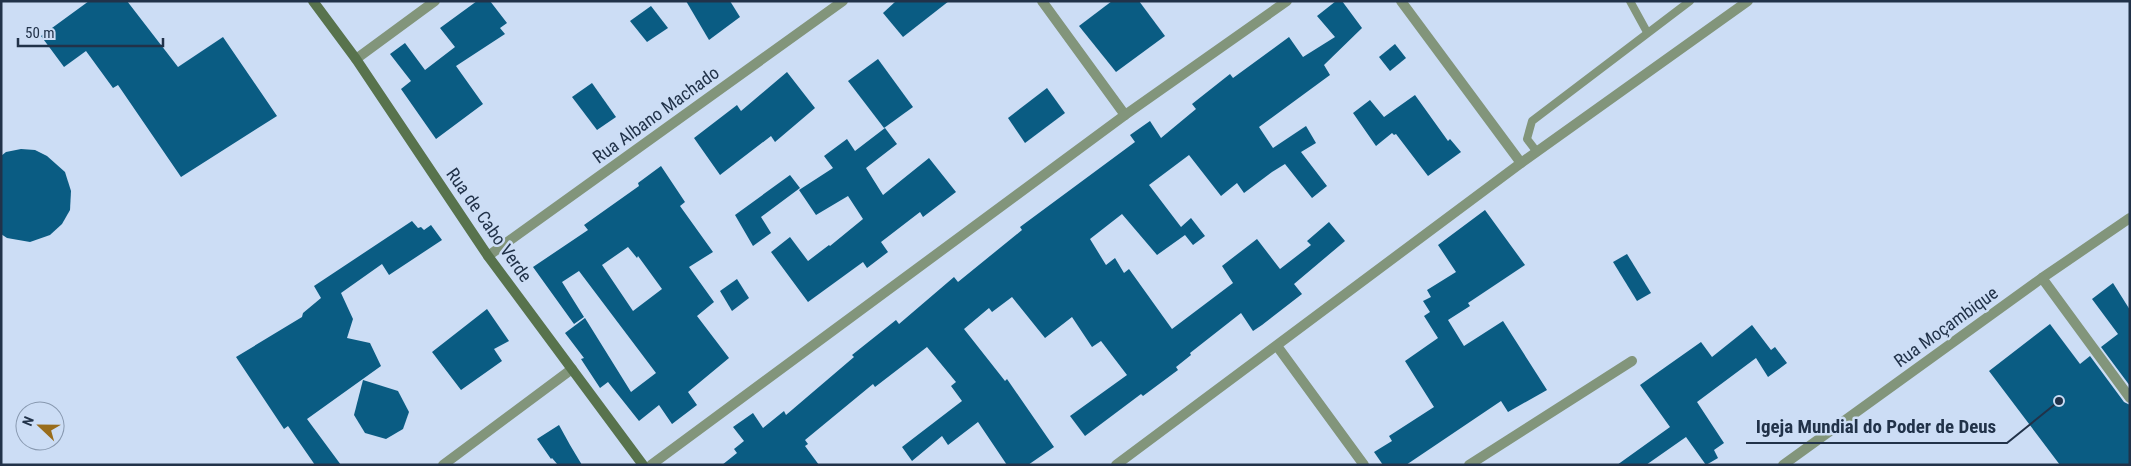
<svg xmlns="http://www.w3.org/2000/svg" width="2131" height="466" font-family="'Roboto Condensed',sans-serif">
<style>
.building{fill:#0a5c83;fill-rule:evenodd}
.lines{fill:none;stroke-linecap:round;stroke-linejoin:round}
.lane{stroke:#82957b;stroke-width:8}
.street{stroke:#82957b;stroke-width:10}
.secondary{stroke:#58734d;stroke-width:10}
.labels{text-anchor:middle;stroke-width:5;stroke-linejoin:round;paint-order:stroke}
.street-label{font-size:18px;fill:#213249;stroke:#ccddf5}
.leader{fill:none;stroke:#213249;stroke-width:2}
.callout-dot{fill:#213249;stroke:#ccddf5;stroke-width:2}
.callout-label{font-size:19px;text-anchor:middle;font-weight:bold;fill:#213249;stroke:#ccddf5;stroke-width:5;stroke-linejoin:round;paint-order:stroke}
</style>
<rect width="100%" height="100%" fill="#ccddf5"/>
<!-- building -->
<g class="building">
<path d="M89 1H127L178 67 223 37 277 116 181 177 118 85 113 88 86 51 64 67 41 36Z"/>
<path d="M477 1H490L507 23 500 28 505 34 456 66 483 104 436 139 401 89 411 81 390 54 405 43 425 70 455 47 440 28Z"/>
<path d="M686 1H730L740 17 709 40Z"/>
<path d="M896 1H949L903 37 883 13Z"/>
<path d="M1112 1H1139L1165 36 1116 72 1079 26Z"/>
<path d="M1336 1H1342L1362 28 1324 65 1330 75 1259 127 1273 148 1306 126 1316 143 1301 152 1327 186 1312 198 1285 164 1272 172 1244 193 1237 183 1221 196 1189 155 1149 185 1181 227 1191 218 1205 236 1193 245 1185 235 1157 255 1122 214 1090 239 1106 265 1115 258 1124 273 1129 269 1172 329 1233 283 1222 266 1257 239 1280 269 1311 245 1307 241 1329 222 1345 241 1294 284 1302 294 1262 325 1253 331 1241 313 1190 353 1191 355 1176 367 1178 370 1143 396 1141 394 1085 436 1070 416 1127 375 1101 341 1092 347 1072 317 1045 338 1012 297 992 312 989 308 964 329 1005 381 1007 379 1054 447 1028 465H1007L978 422 948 445 942 436 912 461 902 447 962 401 951 386 956 382 927 347 875 387 873 384 805 440 808 444 805 446 819 465H722L737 453 734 449 744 441 733 427 753 413 763 428 784 411 786 415 854 357 852 355 896 320 899 324 954 277 958 282 1022 230 1020 227 1135 142 1130 135 1150 121 1161 138 1196 109 1192 104 1230 74 1233 78 1289 37 1303 57 1335 37 1317 16Z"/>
<path d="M651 6 668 28 647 42 630 21Z"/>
<path d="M1395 44 1406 58 1390 71 1379 57Z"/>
<path d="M878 59 913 107 884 128 848 81Z"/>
<path d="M787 72 815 108 775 142 771 136 720 175 694 138 737 105 741 111Z"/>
<path d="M592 83 616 117 597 130 572 97Z"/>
<path d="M1047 88 1065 113 1025 143 1008 118Z"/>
<path d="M1415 95 1448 141 1450 139 1461 152 1428 176 1396 134 1394 135 1392 133 1376 146 1353 113 1370 100 1384 117Z"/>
<path d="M885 128 897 144 866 168 883 195 929 158 956 192 923 217 920 212 881 242 888 252 867 268 863 262 808 302 771 252 790 237 808 261 829 245 830 246 863 219 848 196 816 215 799 190 833 168 824 156 847 139 855 151Z"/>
<path d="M21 149 35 150 47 156 65 172 71 191 70 210 62 224 50 235 30 242 7 238 1 234V156L6 152Z"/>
<path d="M661 166 685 202 680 206 713 252 689 267 714 302 697 316 729 358 688 392 697 405 672 424 659 405 639 421 608 382 600 388 581 359 584 358 565 333 585 318 631 392 656 373 579 271 562 282 584 317 574 324 533 267 588 230 584 225 639 186 638 183ZM628 247 637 258 638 256 662 289 633 311 602 265Z"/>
<path d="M790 175 800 188 761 217 771 233 753 246 735 215Z"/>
<path d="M1485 210 1525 265 1468 303 1470 306 1448 320 1464 346 1503 321 1547 390 1508 412 1501 401 1406 465H1383L1374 452 1392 441 1389 436 1434 407 1405 361 1438 338 1424 316 1430 312 1423 301 1431 297 1427 290 1456 272 1438 245Z"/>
<path d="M412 221 418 228 421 227 424 230 431 225 442 240 389 275 382 264 341 293 353 319 347 338 370 343 381 366 307 419 341 465H315L288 426 284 429 236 357 302 317 303 313 321 298 314 286Z"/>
<path d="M1627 254 1651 293 1637 301 1613 262Z"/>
<path d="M737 279 749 298 732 311 720 291Z"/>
<path d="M2113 283 2130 310V386L2101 347 2118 334 2092 299Z"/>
<path d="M487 309 509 341 494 349 502 361 461 390 432 352Z"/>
<path d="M2050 324 2080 364 2090 356 2124 402 2130 405V465H2060L1989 371Z"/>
<path d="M1752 325 1771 350 1775 347 1787 363 1768 377 1756 358 1697 402 1724 443 1714 450 1718 458 1706 465 1686 437 1646 465H1617L1670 427 1640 385 1701 342 1712 357Z"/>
<path d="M363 380 398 391 409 412 403 429 386 439 365 433 354 415Z"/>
<path d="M559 425 570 445 582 465H558L552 458 551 459 537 439Z"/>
</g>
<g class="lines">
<!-- lane -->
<g class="lane">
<path d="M1630 1 1647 32"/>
<path d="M1537 152 1527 139 1532 121 1690 1"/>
</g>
<!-- street -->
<g class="street">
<path d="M1042 1 1125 115"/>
<path d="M1401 1 1521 163"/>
<path d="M356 59 435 1"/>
<path d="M488 256 843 1"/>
<path d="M2042 278 2130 398"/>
<path d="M1277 346 1364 465"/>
<path d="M443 465 572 369"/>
<path d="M651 465 1125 115 1287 1"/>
<path d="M1116 465 1521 163 1748 1"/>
<path d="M1469 465 1632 361"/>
<path d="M1783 465 2042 278 2130 218"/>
</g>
<!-- secondary -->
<path class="secondary" d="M313 1 356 59 488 256 643 465"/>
</g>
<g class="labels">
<!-- street labels -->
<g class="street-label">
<text transform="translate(656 115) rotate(-36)" y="6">Rua Albano Machado</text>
<text transform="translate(489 225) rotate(55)" y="6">Rua de Cabo Verde</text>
<text transform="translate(1946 327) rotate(-36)" y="6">Rua Moçambique</text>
</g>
</g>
<!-- callouts -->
<path class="leader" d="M2059 401L2007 443H1746"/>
<circle class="callout-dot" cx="2059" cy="401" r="5"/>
<g class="callout-label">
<text x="1876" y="433">Igeja Mundial do Poder de Deus</text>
</g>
<!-- border -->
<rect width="2131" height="466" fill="none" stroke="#213249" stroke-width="5"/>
<!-- north arrow -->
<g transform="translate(40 426) rotate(292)"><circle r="24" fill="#ccddf5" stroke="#8899b0"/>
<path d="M0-4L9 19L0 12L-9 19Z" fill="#996d1c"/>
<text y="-8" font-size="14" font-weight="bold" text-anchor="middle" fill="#213249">N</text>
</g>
<!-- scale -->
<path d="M18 38v8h145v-8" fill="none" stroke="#213249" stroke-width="2.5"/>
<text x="25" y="38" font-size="15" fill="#213249" stroke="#ccddf5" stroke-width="4" paint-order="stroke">50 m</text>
</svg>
